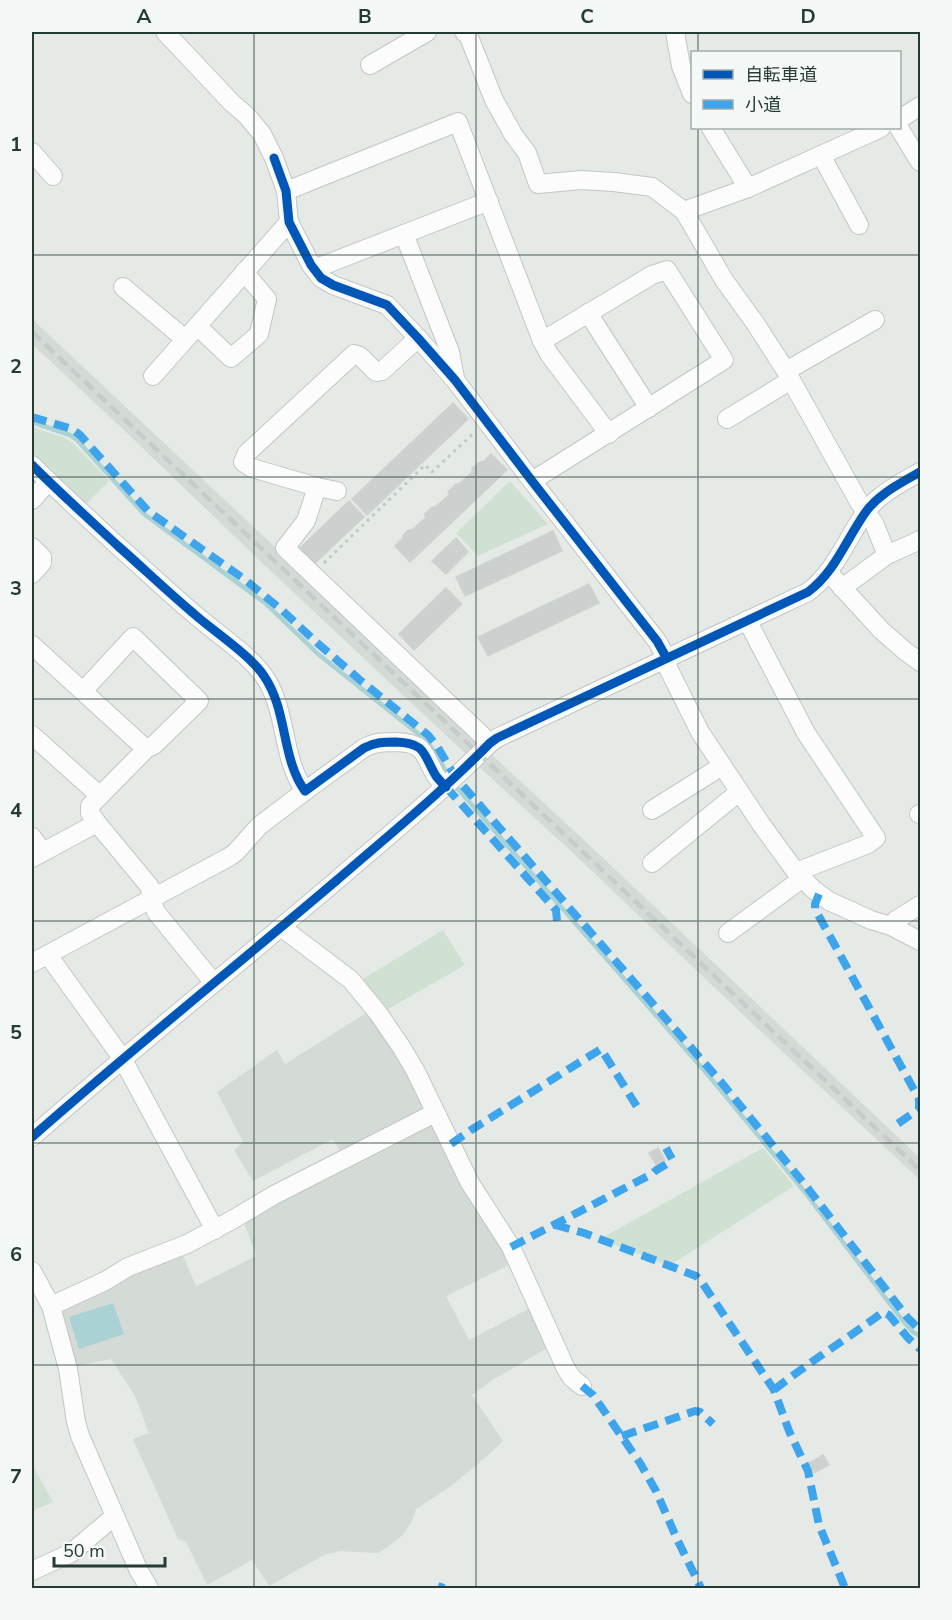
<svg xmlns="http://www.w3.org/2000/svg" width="952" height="1620" font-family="'Nunito Sans','Noto Sans JP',sans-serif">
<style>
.built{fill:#d4dbd7}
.green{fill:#d0e1d4}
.water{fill:#aad1d3}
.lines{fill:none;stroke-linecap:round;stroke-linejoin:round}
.stream{stroke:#aad1d3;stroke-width:4.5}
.building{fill:#ccd1cf;stroke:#ced3d0;stroke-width:1.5}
.minor-casing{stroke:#c2c7c4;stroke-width:20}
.path{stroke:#c2cac5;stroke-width:3;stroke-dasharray:3 4.5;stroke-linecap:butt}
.minor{stroke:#fbfcfb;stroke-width:18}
.rail{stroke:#c7cbc9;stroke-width:4.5;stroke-dasharray:12 6;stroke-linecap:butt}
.quiet{stroke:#3ea4eb;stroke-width:8;stroke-dasharray:15 8;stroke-linecap:butt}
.cycleway-casing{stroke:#f4f8f6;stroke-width:13}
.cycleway{stroke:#0057b8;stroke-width:9}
.grid{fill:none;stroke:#253b34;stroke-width:1.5;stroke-opacity:0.55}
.neatline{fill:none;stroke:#253b34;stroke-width:2}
.grid-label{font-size:20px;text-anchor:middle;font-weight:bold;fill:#253b34}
</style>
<rect width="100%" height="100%" fill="#e5eae7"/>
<!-- built -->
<g class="built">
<path d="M32 319 276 548 480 742 469 757 259 560 128 434 32 344Z"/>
<path d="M490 753 584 840 920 1158V1180L755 1026 573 853 477 765Z"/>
<path d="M371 1010 434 1118 515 1262 446 1296 469 1340 534 1306 551 1346 494 1379 472 1395 503 1441 486 1457 451 1486 416 1509 412 1521 403 1535 388 1547 378 1553 340 1551 324 1555 269 1586 252 1560 207 1585 186 1542 178 1539 133 1439 149 1433 135 1396 111 1359 72 1367 56 1308 181 1251 196 1286 256 1256 243 1220 348 1164 333 1139 253 1181 234 1150 243 1142 217 1092 277 1050 285 1064Z"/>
</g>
<!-- green -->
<g class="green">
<path d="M32 427 63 437 73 443 109 481 83 507 32 458Z"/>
<path d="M510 481 548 524 478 556 456 533Z"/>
<path d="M443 930 465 965 383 1012 358 982Z"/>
<path d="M763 1148 794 1186 669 1266 600 1239Z"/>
<path d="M32 1464 53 1502 32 1511Z"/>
</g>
<!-- water -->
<path class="water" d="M113 1303 124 1334 79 1349 69 1317Z"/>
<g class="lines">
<!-- stream -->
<g class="stream">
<path d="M32 422 70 435 77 440 144 514 265 603 318 654 426 740 437 755 446 772"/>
<path d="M458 789 709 1076 804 1191 903 1321 913 1332 920 1336"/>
</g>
</g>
<!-- building -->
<g class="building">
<path d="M453 403 468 419 367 515 352 499Z"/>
<path d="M491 454 507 470 410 562 395 546 403 538V536L408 530H412L425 518V514L432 507H435L449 495 448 492 456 484H459L472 472V468L480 462 484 461Z"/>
<path d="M349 501 364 517 315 563 300 548Z"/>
<path d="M553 531 562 551 465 596 456 577Z"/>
<path d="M456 538 468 552 446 574 432 561Z"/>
<path d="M589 584 599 603 488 656 478 637Z"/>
<path d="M446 588 462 604 414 650 399 634Z"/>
<path d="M658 1148 665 1160 656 1165 649 1153Z"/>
<path d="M823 1455 829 1465 814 1473 809 1463Z"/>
</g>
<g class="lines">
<!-- minor casing -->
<g class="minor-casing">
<g id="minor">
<path d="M165 32 232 103 247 116 262 134 274 158 286 191 289 222 311 265 321 278 333 285 387 305 418 338 455 380 532 481 657 641 666 657 668 668 700 732 761 824 796 872 814 890 829 901 871 920 891 926 920 941"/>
<path d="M464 32 469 37 494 100 513 134 527 153 538 184 581 180 614 182 652 187 684 211 724 280 755 323 786 371 859 502 874 523 887 555"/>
<path d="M675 32 681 66 692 94"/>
<path d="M370 65 427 32"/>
<path d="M900 119 920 106"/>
<path d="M711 128 748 188"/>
<path d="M899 128 920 162"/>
<path d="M32 152 53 176"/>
<path d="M821 155 859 225"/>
<path d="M286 191 458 122 542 341 549 354 609 434"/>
<path d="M684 211 748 188 881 128"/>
<path d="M404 234 450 352 455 378"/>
<path d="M314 269 489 201"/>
<path d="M123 287 185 339"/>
<path d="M588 313 649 408"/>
<path d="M197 326 231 358 259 334 267 299 244 272"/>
<path d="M418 338 382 371 376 372 360 356 354 354 247 453 243 462 252 468 317 487 306 521 285 548 490 743"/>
<path d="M786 371 875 320"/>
<path d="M153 376 289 222"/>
<path d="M727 419 791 380"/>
<path d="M32 465C60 493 89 519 118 546 143 568 167 591 193 613 213 631 249 654 264 676 288 711 281 758 305 791L364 748C375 742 384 742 396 742 427 743 423 755 436 776 439 780 443 784 446 787"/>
<path d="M532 481 724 360 667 270 652 275 542 341"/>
<path d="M317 487 337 491"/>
<path d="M32 500 48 482"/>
<path d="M32 547 42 557V563L32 574"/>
<path d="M828 572 881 630 905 651 920 662"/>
<path d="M842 588 887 555 920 540"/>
<path d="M747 620 806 733 876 838 868 844 796 872"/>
<path d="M32 645 146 749"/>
<path d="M83 691 133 637 199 701 154 745 146 749 90 806V813L97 823 150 887 151 898 156 912 214 983"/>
<path d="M32 735 100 796"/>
<path d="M652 810 722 766"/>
<path d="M919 814H920"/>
<path d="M32 837 43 852"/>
<path d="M32 858 97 823"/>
<path d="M652 863 739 792"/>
<path d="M891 926 896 920 920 905"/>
<path d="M281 927 351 980 378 1013 402 1048 415 1070 470 1183 511 1247 566 1369 572 1378 582 1386"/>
<path d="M728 933 803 878"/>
<path d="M48 955 122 1058 215 1230"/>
<path d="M32 963 229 857 236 852 259 826 305 791"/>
<path d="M32 1137C132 1049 236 966 337 880 389 835 442 792 490 743L497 738 808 592C835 572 846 540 865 513 878 494 901 483 920 472"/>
<path d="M32 1271 51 1306 68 1369 76 1422 80 1436 139 1571 149 1588"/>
<path d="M51 1306 105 1281 128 1267 187 1244 232 1220 274 1195 435 1113"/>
<path d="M32 1571 71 1553 110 1520 116 1518"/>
</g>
</g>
<!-- path -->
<path class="path" d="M324 563 425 465 432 472 475 432"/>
<!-- minor -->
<use href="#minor" class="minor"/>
<!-- rail -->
<path class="rail" d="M32 332 920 1170"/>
<!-- quiet -->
<g class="quiet">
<path d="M32 417 72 429 80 435 148 511 244 579 283 611 315 641 360 680 428 735 437 746 456 778 464 787 721 1082 806 1186 907 1317 920 1330"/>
<path d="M446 787 556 910 557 921"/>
<path d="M819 894 815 904V909L919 1099V1109L893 1127"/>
<path d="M451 1144 471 1130 601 1049 639 1110"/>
<path d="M555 1225 584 1233 696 1276 703 1284 774 1390 789 1431 808 1471 819 1525 845 1588"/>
<path d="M511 1247 652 1174C658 1167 667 1166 672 1159L666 1148"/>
<path d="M582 1386 593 1395 640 1463 656 1491 677 1539 701 1588"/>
<path d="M774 1390C809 1362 847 1339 883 1312L889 1315 908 1338 920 1349"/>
<path d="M622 1436 695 1411 700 1412 713 1424"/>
<path d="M438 1586 444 1588"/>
</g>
<!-- cycleway casing -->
<g class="cycleway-casing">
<g id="cycleway">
<path d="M274 158 286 191 289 222 311 265 321 278 333 285 387 305 418 338 455 380 532 481 657 641 666 657"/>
<path d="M32 465C60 493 89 519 118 546 143 568 167 591 193 613 213 631 249 654 264 676 288 711 281 758 305 791L364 748C375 742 384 742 396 742 427 743 423 755 436 776 439 780 443 784 446 787"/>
<path d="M32 1137C132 1049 236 966 337 880 389 835 442 792 490 743L497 738 808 592C835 572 846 540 865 513 878 494 901 483 920 472"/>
</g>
</g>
<!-- cycleway -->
<use href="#cycleway" class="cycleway"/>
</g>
<!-- grid -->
<path class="grid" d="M254 32V1588M476 32V1588M698 32V52M698 128V1588M32 255H920M32 477H920M32 699H920M32 921H920M32 1143H920M32 1365H920"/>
<!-- border -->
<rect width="952" height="1620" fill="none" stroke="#f4f8f6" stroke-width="66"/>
<!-- legend -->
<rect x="691" y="51" width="210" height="78" fill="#f4f8f6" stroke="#a1aca8" stroke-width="1.5"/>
<rect x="703" y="70" width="30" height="9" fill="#0057b8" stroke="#a1aca8" stroke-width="1.5"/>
<text x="745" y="81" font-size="18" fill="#253b34">自転車道</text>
<rect x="703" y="100" width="30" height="9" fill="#3ea4eb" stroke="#a1aca8" stroke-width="1.5"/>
<text x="745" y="111" font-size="18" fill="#253b34">小道</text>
<!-- scale -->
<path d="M54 1557v9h111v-9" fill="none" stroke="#253b34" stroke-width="3"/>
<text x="63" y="1557" font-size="18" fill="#253b34" stroke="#f4f8f6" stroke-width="4.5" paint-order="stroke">50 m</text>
<rect x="33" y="33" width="886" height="1554" class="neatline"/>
<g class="grid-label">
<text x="144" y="23">A</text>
<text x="365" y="23">B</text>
<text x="587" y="23">C</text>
<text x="808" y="23">D</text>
<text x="16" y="151">1</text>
<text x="16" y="373">2</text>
<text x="16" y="595">3</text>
<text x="16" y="817">4</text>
<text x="16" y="1039">5</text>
<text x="16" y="1261">6</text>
<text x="16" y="1483">7</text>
</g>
</svg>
